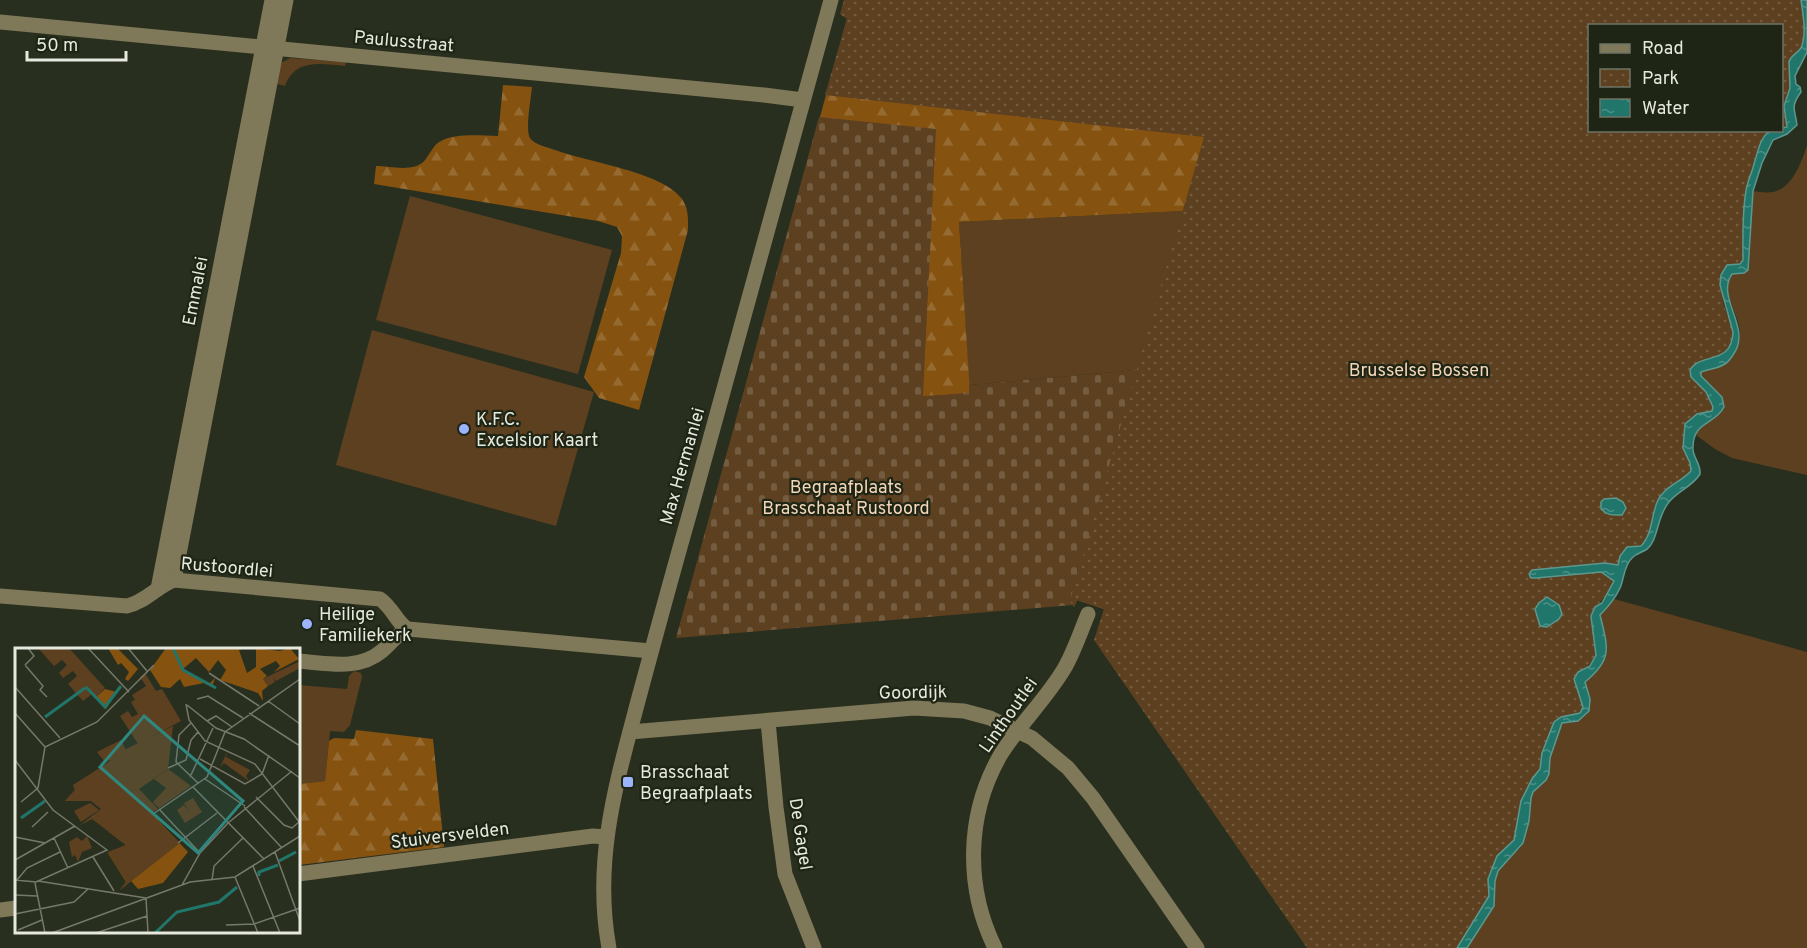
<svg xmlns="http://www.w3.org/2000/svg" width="1807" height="948" font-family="Overpass,sans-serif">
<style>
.green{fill:#5d4020}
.forest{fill:url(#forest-firs)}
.cemetery{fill:url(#cemetery-stones)}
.park{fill:url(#park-dots)}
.water{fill:url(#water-ripples);stroke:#5c988e;stroke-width:1.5}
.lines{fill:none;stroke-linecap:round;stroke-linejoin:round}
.minor{stroke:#7f7859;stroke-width:15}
.poi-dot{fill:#9cb4fd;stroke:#1f2514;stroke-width:2}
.labels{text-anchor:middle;stroke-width:4.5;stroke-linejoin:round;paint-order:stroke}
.street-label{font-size:18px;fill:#e5e9de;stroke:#1f2514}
.park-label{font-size:18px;fill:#f4d6b8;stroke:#1f2514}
.poi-label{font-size:18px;fill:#e5e9de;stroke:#1f2514;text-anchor:start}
.inset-river{fill:none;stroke:#21766b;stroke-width:3}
.inset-road{fill:none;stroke:#74796b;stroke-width:1.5}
.view{fill:#2f877f;fill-opacity:0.15;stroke:#2f877f;stroke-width:3}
.inset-edge{fill:none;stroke:#e5e9de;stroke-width:3}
</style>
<defs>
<pattern id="forest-firs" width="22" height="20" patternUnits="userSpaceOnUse" patternTransform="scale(1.5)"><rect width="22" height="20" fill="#855210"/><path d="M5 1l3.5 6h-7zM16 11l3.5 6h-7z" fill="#966b32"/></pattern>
<pattern id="cemetery-stones" width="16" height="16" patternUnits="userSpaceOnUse" patternTransform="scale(1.5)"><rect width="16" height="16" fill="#5d4020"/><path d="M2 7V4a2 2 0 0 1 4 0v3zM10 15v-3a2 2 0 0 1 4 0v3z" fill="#745c40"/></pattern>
<pattern id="park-dots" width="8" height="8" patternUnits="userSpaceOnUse" patternTransform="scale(1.5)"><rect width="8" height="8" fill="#5d4020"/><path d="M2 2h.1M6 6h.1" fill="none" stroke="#745c40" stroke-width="1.8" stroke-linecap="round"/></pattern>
<pattern id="water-ripples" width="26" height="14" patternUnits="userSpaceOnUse" patternTransform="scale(1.5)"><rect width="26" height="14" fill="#21766b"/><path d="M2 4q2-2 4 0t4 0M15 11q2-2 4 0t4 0" fill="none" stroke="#4c9087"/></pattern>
</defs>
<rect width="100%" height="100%" fill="#292f1e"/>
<!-- green -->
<g class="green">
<path d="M290 58 346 62 345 66C322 64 295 58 285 86L273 83 281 63Z"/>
<path d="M1807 146V475L1732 458 1715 449 1696 435 1699 427 1710 421 1705 379 1701 376V372L1724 365C1729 358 1737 348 1739 340 1745 317 1717 295 1732 274L1744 273 1753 191C1759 192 1766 193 1773 192 1793 188 1801 162 1807 146Z"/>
<path d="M410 196 612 250 578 374 376 320Z"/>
<path d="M1183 211 1137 370 969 385 959 222Z"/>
<path d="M372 330 594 392 556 526 336 465Z"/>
<path d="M1614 599 1807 652V948H1467L1494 906 1495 881 1498 871 1508 858 1520 848 1529 821 1531 798 1533 792 1546 780 1550 758 1562 723H1571L1590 699 1585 682C1611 663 1607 643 1600 615Z"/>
<path d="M354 671 361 673 362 677 350 725 344 732 330 731 325 781 299 784 298 685 347 689 349 676Z"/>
</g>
<!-- forest -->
<g class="forest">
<path d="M1282 0 1104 609 1077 600 1074 607 1070 601 1183 211 959 222 970 393 738 414 847 19Z"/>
<path d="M503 85 532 87C531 98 525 130 530 138 535 145 547 147 555 150 587 162 663 172 682 199 689 209 688 220 688 230L639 410 599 398 584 377 621 253 622 236 617 227 598 221 374 184 376 166C390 166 415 173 425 160 431 153 433 144 443 140 460 133 480 136 498 136Z"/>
<path d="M356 730 433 739 444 847 299 865V784L325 781 329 741 334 738 354 739Z"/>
</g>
<!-- cemetery -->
<path class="cemetery" d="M819 117 936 129 923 396 969 393V385L1137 370 1070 601 1073 605 676 638Z"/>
<!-- park -->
<path class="park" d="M844 0H1801C1803 14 1807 35 1801 48 1797 54 1791 55 1789 62L1790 88 1784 104 1787 124 1785 129 1782 128V26H1590V130L1769 131C1760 140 1758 152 1754 164 1752 172 1748 179 1747 186 1742 211 1743 235 1743 260L1740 264H1732C1729 273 1723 286 1723 296 1722 313 1740 328 1729 346 1719 363 1697 356 1690 370L1691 377 1706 392 1713 407 1712 411C1707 412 1702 412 1698 414 1673 422 1688 452 1692 469 1684 482 1668 485 1660 497 1649 511 1654 533 1641 546H1630C1624 560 1618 575 1610 589 1605 599 1594 606 1591 616 1594 640 1606 660 1578 672L1575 682 1583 707 1580 713 1561 717 1554 722 1542 753 1540 769 1532 779 1521 801 1514 840 1497 856 1488 879 1489 896 1457 948H1307L1094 640 1104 609 1077 600 1074 607 1070 601 1204 137 825 95 847 19 840 14Z"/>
<!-- water -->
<g class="water">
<path d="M1801 0H1807V52L1795 76 1796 84 1800 87 1801 92C1790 107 1795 109 1797 125L1787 134 1773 140 1762 163 1753 191 1748 270 1744 273 1732 274C1715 298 1753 328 1733 355 1730 359 1728 363 1723 365 1716 369 1708 369 1701 372V376L1722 397 1724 407C1715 425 1693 421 1693 447 1692 457 1701 463 1700 474 1693 486 1678 491 1669 502 1659 514 1659 528 1653 541 1647 554 1640 550 1632 558 1624 565 1624 579 1620 588 1615 599 1608 607 1600 615 1608 648 1613 659 1585 682L1590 699 1589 711 1578 721 1562 723 1550 758 1549 774 1546 780 1533 792 1531 798 1529 821 1523 843 1498 871 1495 881 1494 906 1467 948H1457L1489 896 1488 879 1497 856 1514 840 1521 801 1532 779 1540 769 1542 753 1554 722 1561 717 1580 713 1583 707 1574 679 1578 672 1590 666 1596 655 1591 616 1595 607 1602 603 1614 581 1601 572 1536 578H1531L1529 574 1532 570 1605 563 1618 565 1620 556 1627 547 1641 546C1653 534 1651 514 1658 500 1664 487 1681 482 1691 471L1690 463 1683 448 1685 424 1697 414 1712 411 1713 407 1706 392 1691 377 1690 370C1700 352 1732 366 1733 332L1720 285 1721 275 1727 265 1740 264 1743 260C1743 239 1742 212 1746 191 1747 182 1752 173 1754 164 1758 152 1759 140 1769 131L1782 130V128L1787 127 1784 106 1790 88 1789 62C1791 55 1797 54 1801 48 1807 35 1803 14 1801 0Z"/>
<path d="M1616 498 1623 502 1626 508 1622 515C1612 515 1608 516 1601 509V502L1604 499Z"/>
<path d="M1547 597 1559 605 1562 614 1559 619 1547 627 1540 626 1535 609 1539 603Z"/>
</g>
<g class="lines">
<!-- minor -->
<g class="minor">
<path d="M0 22 764 95 803 100"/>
<path d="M174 580 286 0"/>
<path d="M158 589 272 0"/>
<path d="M0 596 127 606C145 602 156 587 174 580L380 599C394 609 397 624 408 629L651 651"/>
<path d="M298 661C327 663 358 671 382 651 391 643 397 634 408 629"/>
<path d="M768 721 776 807 785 874 814 948"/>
<path d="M630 732 914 708 964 711 990 718 1032 738 1068 768 1093 798 1197 948"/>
<path d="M298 874 593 836 606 837"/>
<path d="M0 910 16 908"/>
<path d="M609 948C593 861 616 784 638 701 655 638 672 575 690 512 737 341 784 170 831 0"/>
<path d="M995 948C965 887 966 814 1001 754 1020 724 1046 699 1064 669 1074 652 1080 633 1088 614"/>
</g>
</g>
<!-- markers -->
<g class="poi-dot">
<circle cx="464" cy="429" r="6"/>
<circle cx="307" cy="624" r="6"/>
<rect x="622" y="776" width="12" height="12" rx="3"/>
</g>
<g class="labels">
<!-- street labels -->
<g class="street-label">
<text transform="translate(404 41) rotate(5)" y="6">Paulusstraat</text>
<text transform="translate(195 291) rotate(-79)" y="6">Emmalei</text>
<text transform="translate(682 466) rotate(-74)" y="6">Max Hermanlei</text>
<text transform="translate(227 567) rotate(5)" y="6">Rustoordlei</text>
<text transform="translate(913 692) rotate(-1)" y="6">Goordijk</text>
<text transform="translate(1008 715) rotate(-55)" y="6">Linthoutlei</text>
<text transform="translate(801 834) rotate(81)" y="6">De Gagel</text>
<text transform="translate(450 835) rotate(-7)" y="6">Stuiversvelden</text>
</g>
<!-- park labels -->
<g class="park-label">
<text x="1419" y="376">Brusselse Bossen</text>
<text x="846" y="493">Begraafplaats<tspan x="846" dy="21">Brasschaat Rustoord</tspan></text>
</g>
<!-- poi labels -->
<g class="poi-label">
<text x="476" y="425">K.F.C.<tspan x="476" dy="21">Excelsior Kaart</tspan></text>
<text x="319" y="620">Heilige<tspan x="319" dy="21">Familiekerk</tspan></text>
<text x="640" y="778">Brasschaat<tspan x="640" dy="21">Begraafplaats</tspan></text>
</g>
</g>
<!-- overview -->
<g transform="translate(15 648)">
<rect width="285" height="285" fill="#292f1e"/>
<path d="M23 0H54L90 40 81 49 77 46 68 53 53 36 62 28 58 23 48 30 44 25 52 17 47 12 39 18ZM285 13V20L261 33 258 30 260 34 253 38 248 31ZM130 25 141 43 147 41 166 73 132 91 76 153H50L60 142 58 137 97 112 89 113 82 104 106 92 111 102 123 96 105 68 113 63 117 69 123 66 116 54 120 52 117 47 131 38 125 29ZM178 150 187 164 170 175 162 162 169 157 174 163 169 155ZM75 155 84 162 66 174 59 163ZM72 188 77 200 67 204 63 214 60 207 57 209 54 194 62 189 67 193Z" fill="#5d4020"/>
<path d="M93 0H102L123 21 113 33 110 31 114 24 106 15 103 17ZM151 0H229L224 2 232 25 241 19V0L265 3 275 0 284 11 259 24 265 18 261 13 245 21 252 28 248 31 253 38 247 43 248 53 243 45 205 32 211 22 203 12 194 24 181 10 168 21 194 36 200 30 197 39 189 35 169 39 165 31 155 40 146 39 135 22ZM90 41 102 44 91 61 80 50ZM138 167 173 204 148 235 123 241 116 233 105 242 111 234 93 205 111 197 94 184Z" fill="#855210"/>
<path d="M153 121 176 138 144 160 138 154 151 140 139 131Z" fill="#5d4020"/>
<path d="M158 78 153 121 124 141 143 161 138 164 140 170 165 195 105 242 111 234 93 204 111 197 77 171 64 178 86 161 76 153H50L60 142 58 137 81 125 105 104ZM213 103 211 109 235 122 231 128 234 133 209 115 205 119Z" fill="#5d4020"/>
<path class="inset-river" d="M158 0 168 22 201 40M71 39 90 59 106 38M30 69 70 40M6 170 30 153M264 213 281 204M244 228V224L263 217M140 285 162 264 204 254 222 239"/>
<path class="inset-road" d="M73 0 114 44M113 0 132 23M10 17 28 38 25 42 32 49M10 17 19 8 13 0M194 25 244 58M0 39 45 90M182 51 193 48 228 70M253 53 285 76M171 56 174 72 190 93 240 116 285 175M172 57 201 80 229 91 285 130M0 65 30 99M234 65 285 98M192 73 201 68 217 79M176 75 164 87 161 114 183 135M185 111 230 136 247 126 254 107M0 112 38 162 92 202 21 234 0 232M153 120 171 112 176 92 183 84M175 129 198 80M190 131 230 158M178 139 249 211M23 140 30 99 82 74 139 17M241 149 269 177 277 180 284 174M6 154 23 140M229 159 267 200M144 161 185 205M138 166 192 129 210 84 285 31M17 179 33 164M0 189 30 195M39 190 53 220M163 195 202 165M260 204 285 273M78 209 99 243M0 212 60 178M238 218 265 285M220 229 243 285M2 232 12 220 45 204M197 232 199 218 228 190M23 233 131 250M20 235 30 285M167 237 185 205 213 175 277 123M0 247 22 248M131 250 133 285M0 266 59 254 73 241M211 277 239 276 285 260M3 282 27 272M37 285 175 234 220 229 285 188M81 285 132 268"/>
<path class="view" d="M129 68 228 153 183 205 85 119Z"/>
<rect width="285" height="285" class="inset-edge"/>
</g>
<!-- legend -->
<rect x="1588" y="24" width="195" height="108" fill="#1f2514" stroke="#6e7365" stroke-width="1.5"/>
<rect x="1600" y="44" width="30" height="9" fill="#7f7859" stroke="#6e7365" stroke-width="1.5"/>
<text x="1642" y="54" font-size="18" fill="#e5e9de">Road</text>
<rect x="1600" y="69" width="30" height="18" fill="url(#park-dots)" stroke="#6e7365" stroke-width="1.5"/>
<text x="1642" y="84" font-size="18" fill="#e5e9de">Park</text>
<rect x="1600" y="99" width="30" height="18" fill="url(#water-ripples)" stroke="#6e7365" stroke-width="1.5"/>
<text x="1642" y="114" font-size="18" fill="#e5e9de">Water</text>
<!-- scale -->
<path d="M27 51v9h99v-9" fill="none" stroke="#e5e9de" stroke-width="3"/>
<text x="36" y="51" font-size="18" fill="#e5e9de" stroke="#1f2514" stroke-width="4.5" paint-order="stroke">50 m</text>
</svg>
